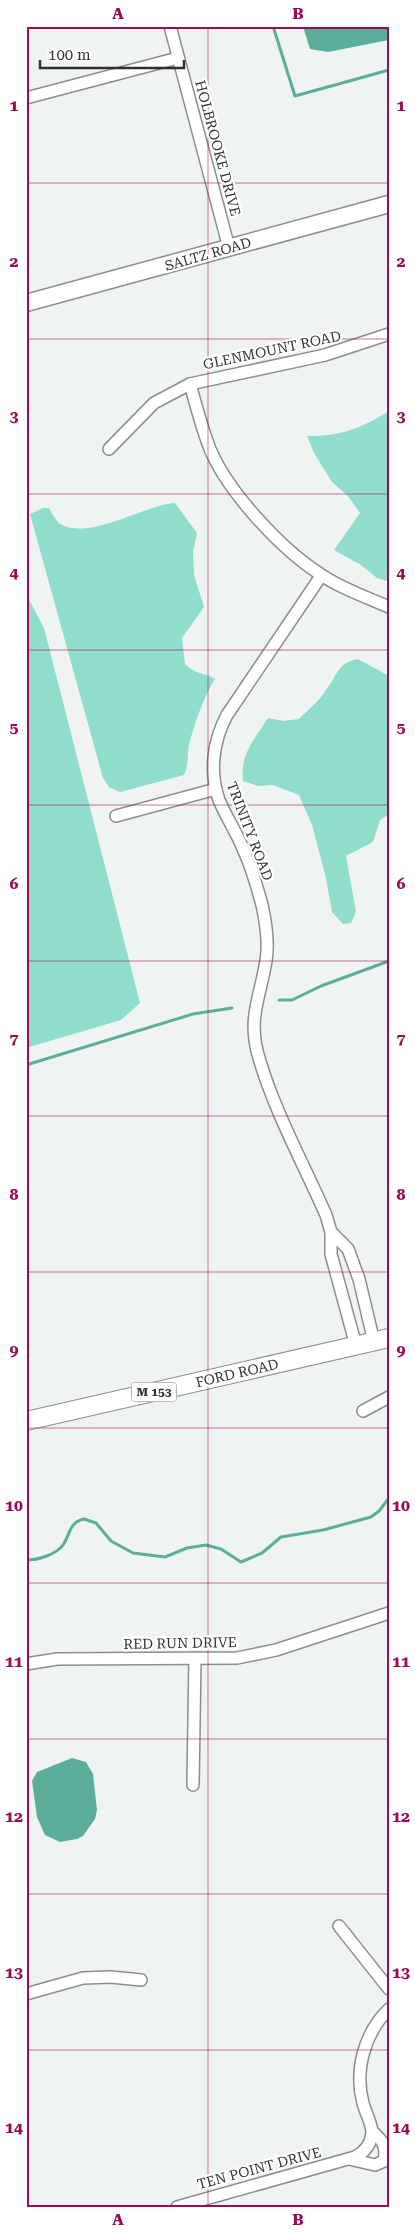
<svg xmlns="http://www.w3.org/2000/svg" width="415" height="2233" font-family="'Roboto Serif',serif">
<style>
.green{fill:#8fddca}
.water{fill:#5cae9b}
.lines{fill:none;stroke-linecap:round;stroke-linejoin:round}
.stream{stroke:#5cae9b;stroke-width:3}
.street-casing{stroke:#8a8f8d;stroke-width:14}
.secondary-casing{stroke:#8a8f8d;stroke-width:19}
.primary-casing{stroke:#8a8f8d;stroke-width:20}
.street{stroke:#fff;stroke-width:11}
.secondary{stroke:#fff;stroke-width:16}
.primary{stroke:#fff;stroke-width:18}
.grid{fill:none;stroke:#9c0a58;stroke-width:1;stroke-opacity:0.55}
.labels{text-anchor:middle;stroke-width:4.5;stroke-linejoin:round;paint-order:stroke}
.shield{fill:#fff;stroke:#6e6f6f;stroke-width:1}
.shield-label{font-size:12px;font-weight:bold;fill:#303131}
.street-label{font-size:14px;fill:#303131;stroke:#fff}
.neatline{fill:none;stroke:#9c0a58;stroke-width:2}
.grid-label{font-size:16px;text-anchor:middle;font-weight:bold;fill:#9c0a58}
</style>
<rect width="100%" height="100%" fill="#eff4f2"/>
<!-- green -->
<g class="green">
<path d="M389 411V582L377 578 361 565 334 550 360 513 348 496 332 482 314 453 307 436C341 436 360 429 389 411Z"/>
<path d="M175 503 197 533 193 552 194 575 204 607 182 638 185 664C198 676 202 671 215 679 203 698 195 723 189 744 187 755 189 765 184 775L120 792 109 787 103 778 30 514 43 508H49C52 513 56 521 60 524 90 541 144 505 175 503Z"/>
<path d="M26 594 44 628 140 1003 121 1020 26 1048Z"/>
<path d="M358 659 389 676V814L380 820 373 842 346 856 356 912 351 923 343 924 332 912 326 878 312 825 299 795 273 785 258 786 243 781C240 754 254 740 268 718L283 721 299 719C308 710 319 701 326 690 337 676 338 662 358 659Z"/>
</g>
<!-- water -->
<g class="water">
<path d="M303 26H389V40L328 52 310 49Z"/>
<path d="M72 1758 86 1762 93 1774 97 1810 95 1819 83 1836 77 1839 60 1842 45 1835 37 1817 32 1781 37 1772Z"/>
</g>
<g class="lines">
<!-- stream -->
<g class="stream">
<path d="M273 26 295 96 389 70"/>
<path d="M279 1000H292L321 986 389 961"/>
<path d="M26 1065 193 1014 232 1008"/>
<path d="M26 1560C37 1560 56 1555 63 1545 70 1535 69 1522 84 1519L96 1523 111 1541 133 1553 165 1557 187 1548 206 1545 221 1549 241 1562 262 1553 281 1537 323 1530 371 1517 379 1511 389 1498"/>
</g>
<!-- street casing -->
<g class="street-casing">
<g id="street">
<path d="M170 26 229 248"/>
<path d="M26 98 178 58"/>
<path d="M190 384C196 405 202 429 210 449 228 492 281 549 320 574 340 588 366 597 389 607"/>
<path d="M109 449 154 403 190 384 325 355 389 334"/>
<path d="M321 576 227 715C213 741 209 772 219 800 226 817 237 833 244 851 252 868 257 887 262 905 266 923 269 943 266 961 260 998 247 1019 259 1058 274 1110 304 1165 326 1215L331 1232"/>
<path d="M116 816 216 789"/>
<path d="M356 1346 331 1254V1232L348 1249 359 1279 374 1342"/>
<path d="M363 1411 389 1397"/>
<path d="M26 1664 57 1659 237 1658 276 1650 389 1613"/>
<path d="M193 1785 195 1658"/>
<path d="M339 1926 389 1989"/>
<path d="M26 1994 83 1978 111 1977 141 1980"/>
<path d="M349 2159 375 2165 384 2161C387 2146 383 2141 372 2131"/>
<path d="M177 2207 355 2157C365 2152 371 2144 372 2133 372 2123 365 2112 363 2103 354 2070 365 2032 389 2009"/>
</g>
</g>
<!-- secondary casing -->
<g class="secondary-casing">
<path id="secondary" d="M26 303 389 204"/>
</g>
<!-- primary casing -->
<g class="primary-casing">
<path id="primary" d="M26 1421 389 1338"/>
</g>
<!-- street -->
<use href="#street" class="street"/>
<!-- secondary -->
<use href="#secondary" class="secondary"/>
<!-- primary -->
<use href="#primary" class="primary"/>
</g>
<!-- grid -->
<path class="grid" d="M208 26V2207M26 183H389M26 339H389M26 494H389M26 650H389M26 805H389M26 961H389M26 1116H389M26 1272H389M26 1428H389M26 1583H389M26 1739H389M26 1894H389M26 2050H389"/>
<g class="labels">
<!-- shield labels -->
<rect class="shield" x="131.5" y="1382.5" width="45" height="19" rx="4"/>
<g class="shield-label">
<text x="154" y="1396">M 153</text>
</g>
<!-- street labels -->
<g class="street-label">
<text transform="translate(218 148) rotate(75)" y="5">HOLBROOKE DRIVE</text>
<text transform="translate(208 254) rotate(-16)" y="5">SALTZ ROAD</text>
<text transform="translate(272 350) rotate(-12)" y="5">GLENMOUNT ROAD</text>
<text transform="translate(250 831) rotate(69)" y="5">TRINITY ROAD</text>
<text transform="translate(237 1373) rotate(-13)" y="5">FORD ROAD</text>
<text transform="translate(180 1643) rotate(-1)" y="5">RED RUN DRIVE</text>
<text transform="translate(259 2168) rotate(-15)" y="5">TEN POINT DRIVE</text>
</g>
</g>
<!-- border -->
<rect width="415" height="2233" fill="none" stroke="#ffffff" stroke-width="55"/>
<!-- scale -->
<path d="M40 60v8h144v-8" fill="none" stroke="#303131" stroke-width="2.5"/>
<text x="48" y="60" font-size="15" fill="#303131" stroke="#ffffff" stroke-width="4" paint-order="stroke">100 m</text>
<rect x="28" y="28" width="360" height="2178" class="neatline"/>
<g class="grid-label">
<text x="118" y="19">A</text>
<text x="298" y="19">B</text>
<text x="14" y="111">1</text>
<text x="401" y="111">1</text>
<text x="14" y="267">2</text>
<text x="401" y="267">2</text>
<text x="14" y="422">3</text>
<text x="401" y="422">3</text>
<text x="14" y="578">4</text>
<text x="401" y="578">4</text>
<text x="14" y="733">5</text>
<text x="401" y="733">5</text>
<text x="14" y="889">6</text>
<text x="401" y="889">6</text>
<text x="14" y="1044">7</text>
<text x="401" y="1044">7</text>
<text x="14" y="1200">8</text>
<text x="401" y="1200">8</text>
<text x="14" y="1356">9</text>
<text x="401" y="1356">9</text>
<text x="14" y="1511">10</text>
<text x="401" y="1511">10</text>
<text x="14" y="1667">11</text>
<text x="401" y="1667">11</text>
<text x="14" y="1822">12</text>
<text x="401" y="1822">12</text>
<text x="14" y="1978">13</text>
<text x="401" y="1978">13</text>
<text x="14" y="2133">14</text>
<text x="401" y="2133">14</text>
<text x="118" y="2225">A</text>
<text x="298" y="2225">B</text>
</g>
</svg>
